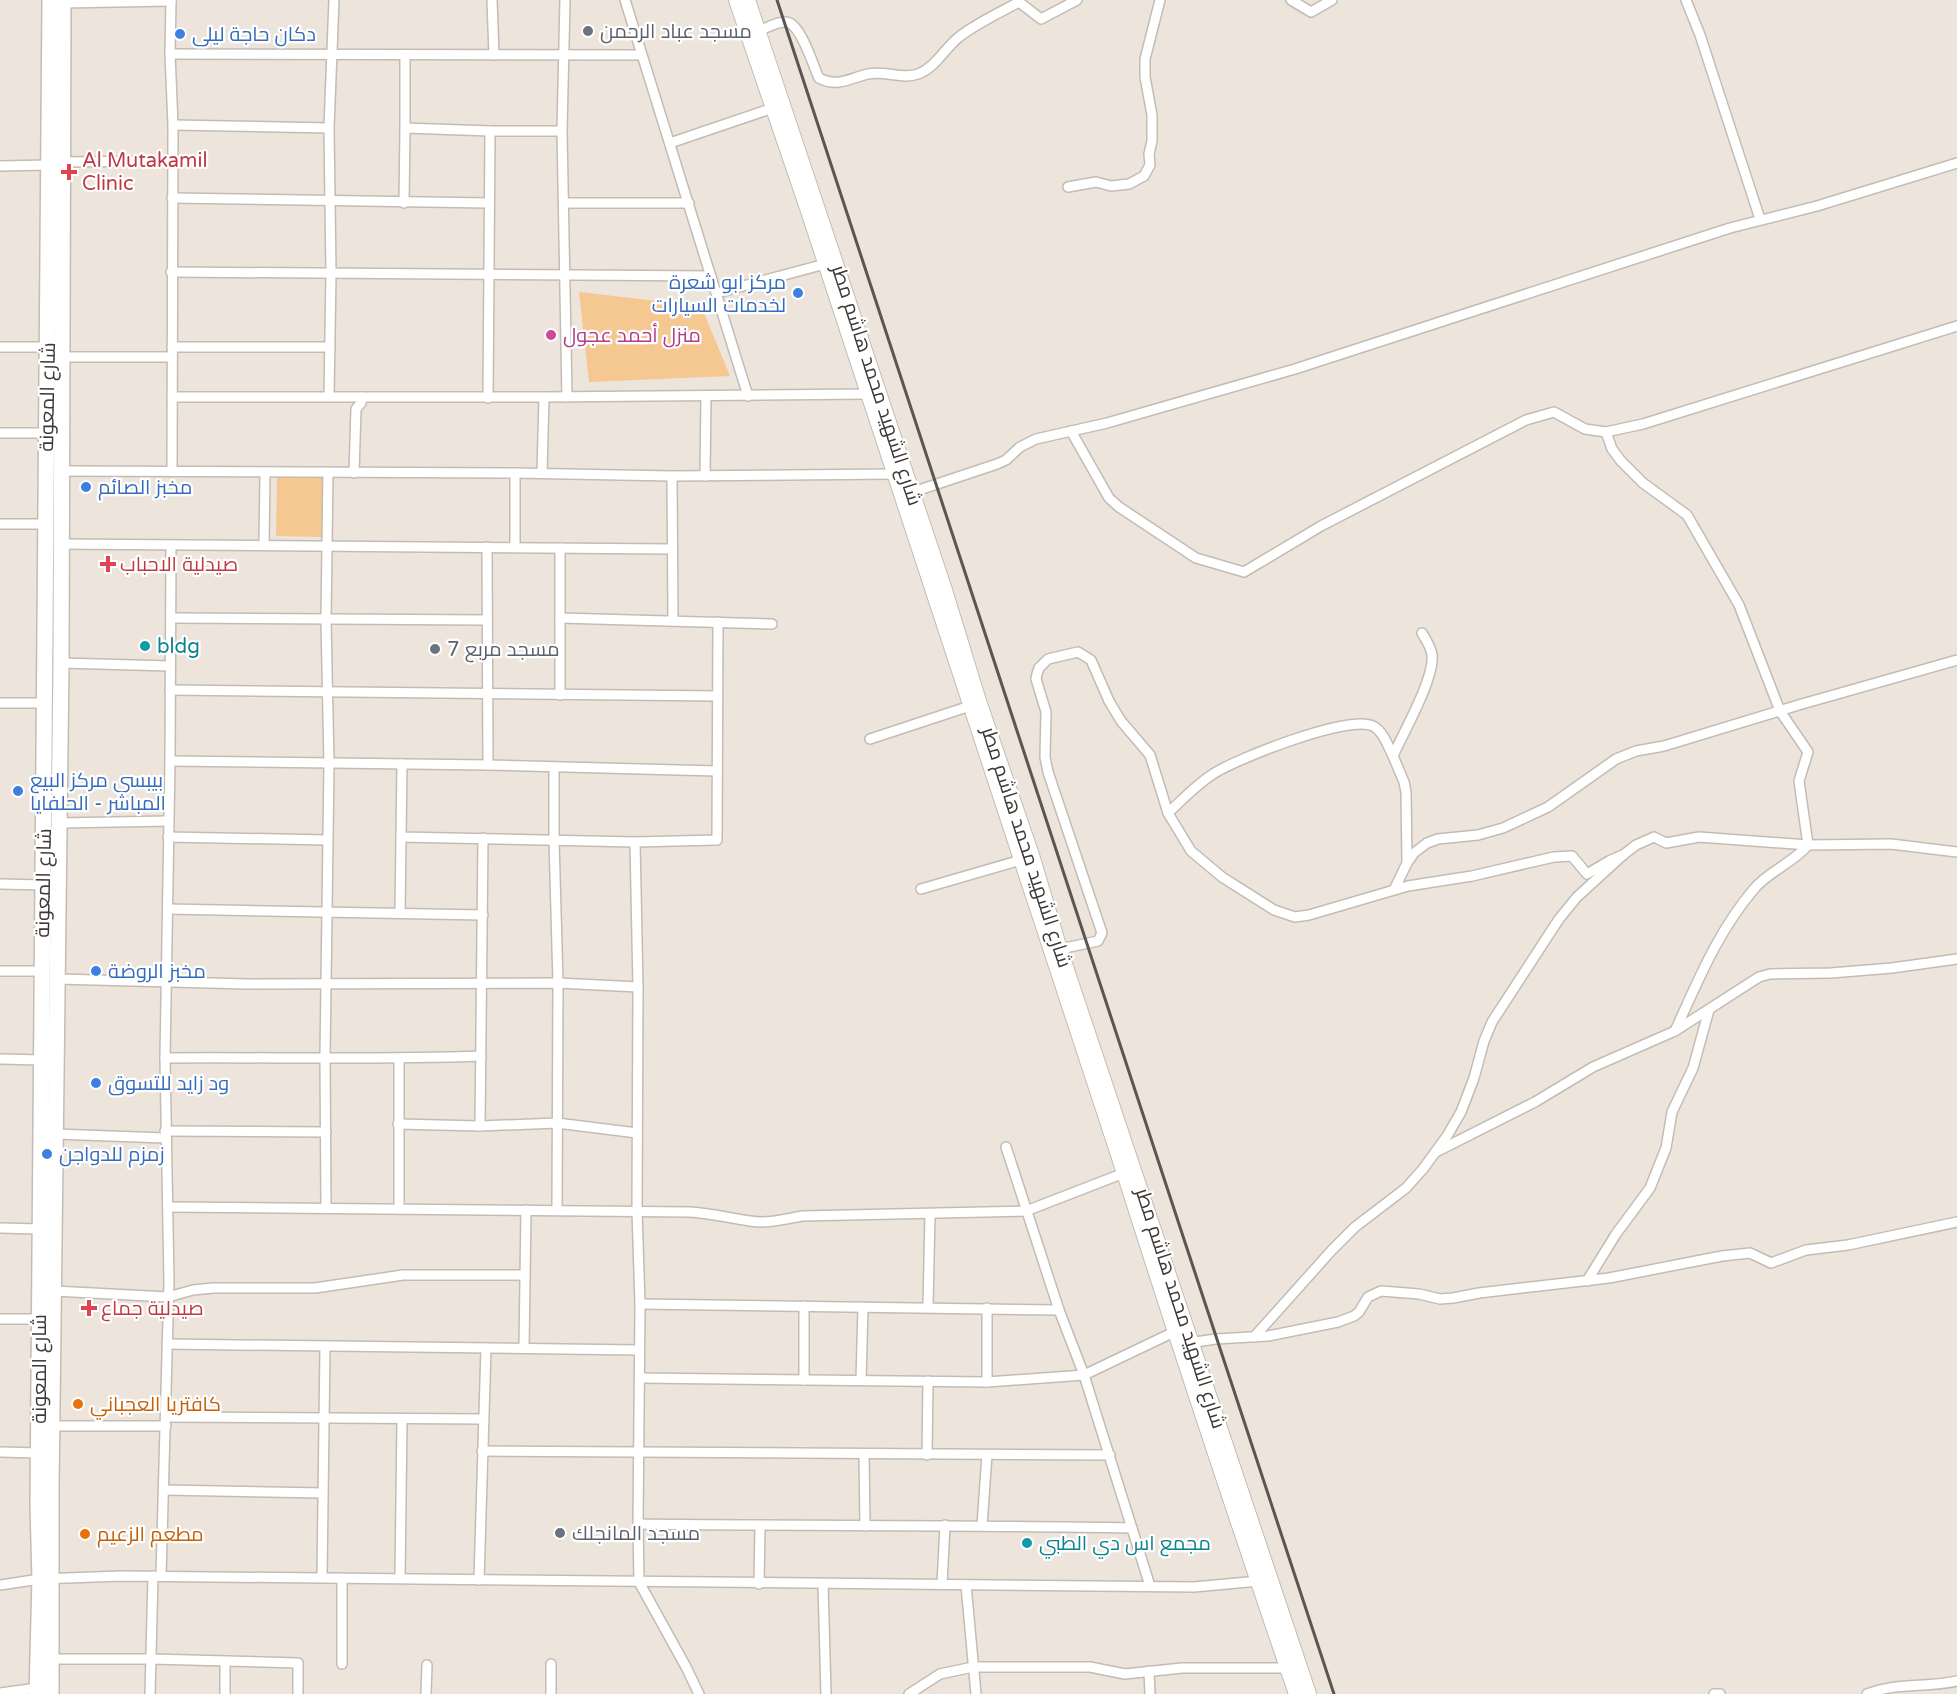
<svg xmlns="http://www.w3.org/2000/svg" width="1957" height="1694" font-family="'Varela Round',Cairo,sans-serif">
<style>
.green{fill:#f5c791}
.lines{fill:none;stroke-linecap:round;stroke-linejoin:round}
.minor-casing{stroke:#c4bcb3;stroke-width:12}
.primary-casing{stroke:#c4bcb3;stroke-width:16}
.trunk-casing{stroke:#c4bcb3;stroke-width:18}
.minor{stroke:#fff;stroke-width:9}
.primary{stroke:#fff;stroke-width:14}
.trunk{stroke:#fff;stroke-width:15}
.rail{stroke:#5a5652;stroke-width:3}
.worship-dot{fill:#6b7280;stroke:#fff;stroke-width:2}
.shop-dot{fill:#3f7fe0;stroke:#fff;stroke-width:2}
.health-dot{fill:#e0444e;stroke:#fff;stroke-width:2}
.hotel-dot{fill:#d1479c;stroke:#fff;stroke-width:2}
.culture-dot{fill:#0f9aa8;stroke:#fff;stroke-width:2}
.food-dot{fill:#e8710a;stroke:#fff;stroke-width:2}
.labels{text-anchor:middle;stroke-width:4.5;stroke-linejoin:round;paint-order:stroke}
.worship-label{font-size:20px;fill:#5b616d;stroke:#fff;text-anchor:start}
.shop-label{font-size:20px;fill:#366cbe;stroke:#fff;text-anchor:start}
.health-label{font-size:20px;fill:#be3a42;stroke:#fff;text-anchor:start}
.hotel-label{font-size:20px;fill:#b23c85;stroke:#fff;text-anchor:start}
.street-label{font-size:20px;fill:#3c3936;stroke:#fff}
.culture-label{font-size:20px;fill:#0d838f;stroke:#fff;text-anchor:start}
.food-label{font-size:20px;fill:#c56008;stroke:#fff;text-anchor:start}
</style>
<rect width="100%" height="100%" fill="#ede5dc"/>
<!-- green -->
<g class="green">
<path d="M579 292 701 306 730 376 589 382Z"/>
<path d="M277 476 323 477 322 537 276 536Z"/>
</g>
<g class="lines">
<!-- minor casing -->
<g class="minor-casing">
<g id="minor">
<path d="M171 0 170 54 173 125 172 471"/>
<path d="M492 0 494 55"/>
<path d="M565 0 562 131 567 397"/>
<path d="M625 0 748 396"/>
<path d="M1291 0 1311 12 1332 0"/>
<path d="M1686 0 1700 35 1760 219"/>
<path d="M63 3 171 1"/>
<path d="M759 31C766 28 778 21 786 22 801 23 813 66 819 78 837 88 850 78 868 74 885 70 902 80 918 74 935 68 945 48 959 37 977 23 999 13 1019 2L1041 19 1077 0"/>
<path d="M170 54 641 55"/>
<path d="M405 56V128"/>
<path d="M173 125 329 128"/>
<path d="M670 143 773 108"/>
<path d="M62 162 172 161"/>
<path d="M0 166 49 165"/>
<path d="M1068 187 1096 182 1111 186 1129 184 1144 176 1150 165 1149 154 1152 141V115L1145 77V59L1160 0"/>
<path d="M172 198 488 203"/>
<path d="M404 203 405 128 490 131"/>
<path d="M564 203H689"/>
<path d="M171 272 711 276"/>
<path d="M717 293 825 264"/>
<path d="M0 347H48"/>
<path d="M172 347H330"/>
<path d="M61 357H172"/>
<path d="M329 396 331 273 329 128 334 0"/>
<path d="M172 397H544L867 394"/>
<path d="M488 398 490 131H562"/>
<path d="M1071 431 1109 498 1119 507 1196 558 1244 572 1321 526 1526 420 1554 412 1585 429 1606 432 1643 424 1957 326"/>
<path d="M1606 432 1612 449 1621 461 1643 483 1687 515 1739 605 1780 711 1808 752 1799 781 1808 845C1793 863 1769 871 1754 889 1718 931 1698 981 1675 1031"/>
<path d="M0 433H46"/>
<path d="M60 471 515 473 672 476 894 474"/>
<path d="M354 473 356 409 361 403 362 397"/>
<path d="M542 473 544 397"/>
<path d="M672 476 673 621"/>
<path d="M705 476 706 396"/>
<path d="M913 492 997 464 1006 460 1020 447 1036 439 1107 423 1295 369 1730 228 1817 206 1957 163"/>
<path d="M0 524H46"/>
<path d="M60 544 672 549"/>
<path d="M264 545 265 473"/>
<path d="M487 547 488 765"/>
<path d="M515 547V473"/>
<path d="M560 548V695"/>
<path d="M171 618 486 620"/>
<path d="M560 618 772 624"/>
<path d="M61 663 170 666"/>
<path d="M170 690 717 696"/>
<path d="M0 703H45"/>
<path d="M870 739 970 706"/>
<path d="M170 761 488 765 717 771"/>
<path d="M402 764 401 837 635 842 717 840 718 622"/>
<path d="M554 767V840L558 983 557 1210"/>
<path d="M1168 813C1182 800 1196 785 1213 774 1236 759 1349 714 1373 726 1383 731 1388 746 1393 756"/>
<path d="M59 823 168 821"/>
<path d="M168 837 327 840"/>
<path d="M635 842 638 987 637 1211 640 1304 638 1524 639 1582 686 1667 699 1694"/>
<path d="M1407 863 1406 792 1404 782 1393 756C1403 733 1435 678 1432 655 1431 647 1426 640 1422 633"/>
<path d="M0 884 44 885"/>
<path d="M921 889 1021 860"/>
<path d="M1394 890 1407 863 1414 853 1427 843 1438 839 1478 835 1503 828 1548 807 1616 759 1636 751 1664 746 1802 704 1957 660"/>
<path d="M168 909 483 915"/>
<path d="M400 913 401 837"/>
<path d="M1060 949 1098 941 1102 933 1048 772 1045 757 1046 712 1036 679 1037 674 1039 668 1048 659 1078 652 1091 660 1109 701 1121 721 1150 755 1168 813 1191 851 1222 877 1274 910 1295 917 1309 915 1408 886 1472 876 1554 857 1572 856 1587 874 1609 861 1623 855"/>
<path d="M0 971H43"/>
<path d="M57 979 248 984 558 983 638 987"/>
<path d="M165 1058C270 1057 376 1060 481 1056"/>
<path d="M0 1059 42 1060"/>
<path d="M398 1124 480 1126 557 1123 637 1133"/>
<path d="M480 1126 483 838"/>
<path d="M165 1131 326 1132"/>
<path d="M55 1134 165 1138"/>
<path d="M1006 1147 1059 1310 1084 1375 1150 1586"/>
<path d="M1436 1152 1535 1102 1593 1067 1675 1031 1759 977 1770 974 1831 973 1892 968 1957 959"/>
<path d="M168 1207 689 1212C710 1213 729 1218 750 1221 767 1224 785 1219 802 1216L1026 1211 1124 1173"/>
<path d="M326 1208 325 1057 329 764 326 620 328 473"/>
<path d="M399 1209V1059"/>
<path d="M0 1228 40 1229"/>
<path d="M1587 1281 1616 1234 1650 1188 1666 1148 1672 1112 1693 1068 1709 1010"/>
<path d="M54 1291 168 1297 193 1290 213 1288H315L403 1275H524"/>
<path d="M640 1304 1059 1310"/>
<path d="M804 1306V1380"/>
<path d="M928 1307 930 1214"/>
<path d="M987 1308V1382"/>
<path d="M0 1319H40"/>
<path d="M1254 1337 1332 1250 1355 1227 1406 1188 1423 1169 1447 1136 1461 1112 1474 1078 1484 1041 1492 1022 1559 919 1577 897 1623 855 1636 845 1654 837 1666 843 1699 837 1808 845 1891 844 1957 852"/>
<path d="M1188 1343 1216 1339 1268 1336 1338 1322 1354 1316 1359 1312 1368 1297 1381 1291 1419 1294 1440 1299 1453 1298 1479 1293 1609 1278 1722 1256 1750 1253 1771 1263 1806 1250 1848 1245 1957 1222"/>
<path d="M167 1344 639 1350"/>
<path d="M524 1348 526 1210"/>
<path d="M640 1378 987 1382 1084 1375 1174 1332"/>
<path d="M861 1380 863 1307"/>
<path d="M166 1417 483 1419"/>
<path d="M52 1426H166"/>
<path d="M482 1451 1110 1455"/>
<path d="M0 1452 39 1453"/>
<path d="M864 1454 865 1526"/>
<path d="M927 1455 928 1381"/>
<path d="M164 1490 323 1493"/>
<path d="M638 1524C803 1526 967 1525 1132 1528"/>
<path d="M982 1525 987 1455"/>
<path d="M161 1576 169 1282 165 1058 170 761 171 545"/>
<path d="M322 1577 325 1346"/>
<path d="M342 1578V1664"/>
<path d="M400 1578 402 1420"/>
<path d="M479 1580 486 1348"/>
<path d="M759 1584 760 1526"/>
<path d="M823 1584 826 1694"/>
<path d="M942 1584 945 1525"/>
<path d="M0 1585 40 1579 121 1576 1194 1587 1259 1581"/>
<path d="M966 1585 976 1694"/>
<path d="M52 1659H151L298 1663V1694"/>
<path d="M225 1662V1694"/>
<path d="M1149 1671 1150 1694"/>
<path d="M0 1693 37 1688"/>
<path d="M150 1694 153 1576"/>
<path d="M426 1694 427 1665"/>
<path d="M551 1694V1664"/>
<path d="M909 1694 940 1674 973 1667H1090L1125 1674 1182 1668H1287"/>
<path d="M1714 1694H1720"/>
<path d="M1867 1694C1897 1682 1926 1688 1957 1681"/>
</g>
</g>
<!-- primary casing -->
<g class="primary-casing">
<g id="primary">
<path d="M736 0 808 211 1124 1173C1179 1347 1237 1521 1296 1694"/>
<path d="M748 0 945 590 979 701 1032 855 1060 949 1309 1694"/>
</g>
</g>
<!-- trunk casing -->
<g class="trunk-casing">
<g id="trunk">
<path d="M37 1694 40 1579 38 1505 50 0"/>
<path d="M51 1694V1489L61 663 63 0"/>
</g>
</g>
<!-- minor -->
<use href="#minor" class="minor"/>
<!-- primary -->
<use href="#primary" class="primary"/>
<!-- trunk -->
<use href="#trunk" class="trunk"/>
<!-- rail -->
<path class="rail" d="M777 0C966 563 1146 1130 1334 1694"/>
</g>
<!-- markers -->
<g class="worship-dot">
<circle cx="588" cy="31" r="6"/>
<circle cx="435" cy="649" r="6"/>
<circle cx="560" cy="1533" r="6"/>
</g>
<g class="shop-dot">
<circle cx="180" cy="34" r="6"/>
<circle cx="798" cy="293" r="6"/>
<circle cx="86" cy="487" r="6"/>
<circle cx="18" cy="791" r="6"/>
<circle cx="96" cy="971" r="6"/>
<circle cx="96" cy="1083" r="6"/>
<circle cx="47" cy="1154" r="6"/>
</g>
<g class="health-dot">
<path d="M66 163h6v6h6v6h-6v6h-6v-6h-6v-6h6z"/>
<path d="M105 555h6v6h6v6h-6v6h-6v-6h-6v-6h6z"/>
<path d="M86 1299h6v6h6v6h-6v6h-6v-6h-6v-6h6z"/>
</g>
<circle class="hotel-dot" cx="551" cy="335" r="6"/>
<g class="culture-dot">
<circle cx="145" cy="646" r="6"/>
<circle cx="1027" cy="1543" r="6"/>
</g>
<g class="food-dot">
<circle cx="78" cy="1404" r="6"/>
<circle cx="85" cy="1534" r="6"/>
</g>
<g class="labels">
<!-- worship labels -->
<g class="worship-label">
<text x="600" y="38">مسجد عباد الرحمن</text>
<text x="447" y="656">مسجد مربع 7</text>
<text x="572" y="1540">مسجد المانجلك</text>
</g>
<!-- shop labels -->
<g class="shop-label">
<text x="192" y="41">دكان حاجة ليلى</text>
<text x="786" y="289" text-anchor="end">مركز ابو شعرة<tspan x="786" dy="23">لخدمات السيارات</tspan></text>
<text x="98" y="494">مخبز الصائم</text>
<text x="30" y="787">بيبسي مركز البيع<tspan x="30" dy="23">المباشر - الحلفايا</tspan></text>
<text x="108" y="978">مخبز الروضة</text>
<text x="108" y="1090">ود زايد للتسوق</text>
<text x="59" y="1161">زمزم للدواجن</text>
</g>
<!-- health labels -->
<g class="health-label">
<text x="82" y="167">Al Mutakamil<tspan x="82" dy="23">Clinic</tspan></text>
<text x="120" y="571">صيدلية الاحباب</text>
<text x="101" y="1315">صيدلية جماع</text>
</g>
<!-- hotel labels -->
<g class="hotel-label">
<text x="563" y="342">منزل أحمد عجول</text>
</g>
<!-- street labels -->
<g class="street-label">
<text transform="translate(877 385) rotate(72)" y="7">شارع الشهيد محمد هاشم مطر</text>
<text transform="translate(47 397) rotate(-89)" y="7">شارع المعونة</text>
<text transform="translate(1027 847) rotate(72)" y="7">شارع الشهيد محمد هاشم مطر</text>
<text transform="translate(43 883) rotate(-89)" y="7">شارع المعونة</text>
<text transform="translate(1181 1308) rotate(72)" y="7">شارع الشهيد محمد هاشم مطر</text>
<text transform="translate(39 1369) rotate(-90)" y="7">شارع المعونة</text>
</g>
<!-- culture labels -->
<g class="culture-label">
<text x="157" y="653">bldg</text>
<text x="1039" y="1550">مجمع اس دي الطبي</text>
</g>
<!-- food labels -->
<g class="food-label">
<text x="90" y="1411">كافتريا العجباني</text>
<text x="97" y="1541">مطعم الزعيم</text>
</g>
</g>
</svg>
